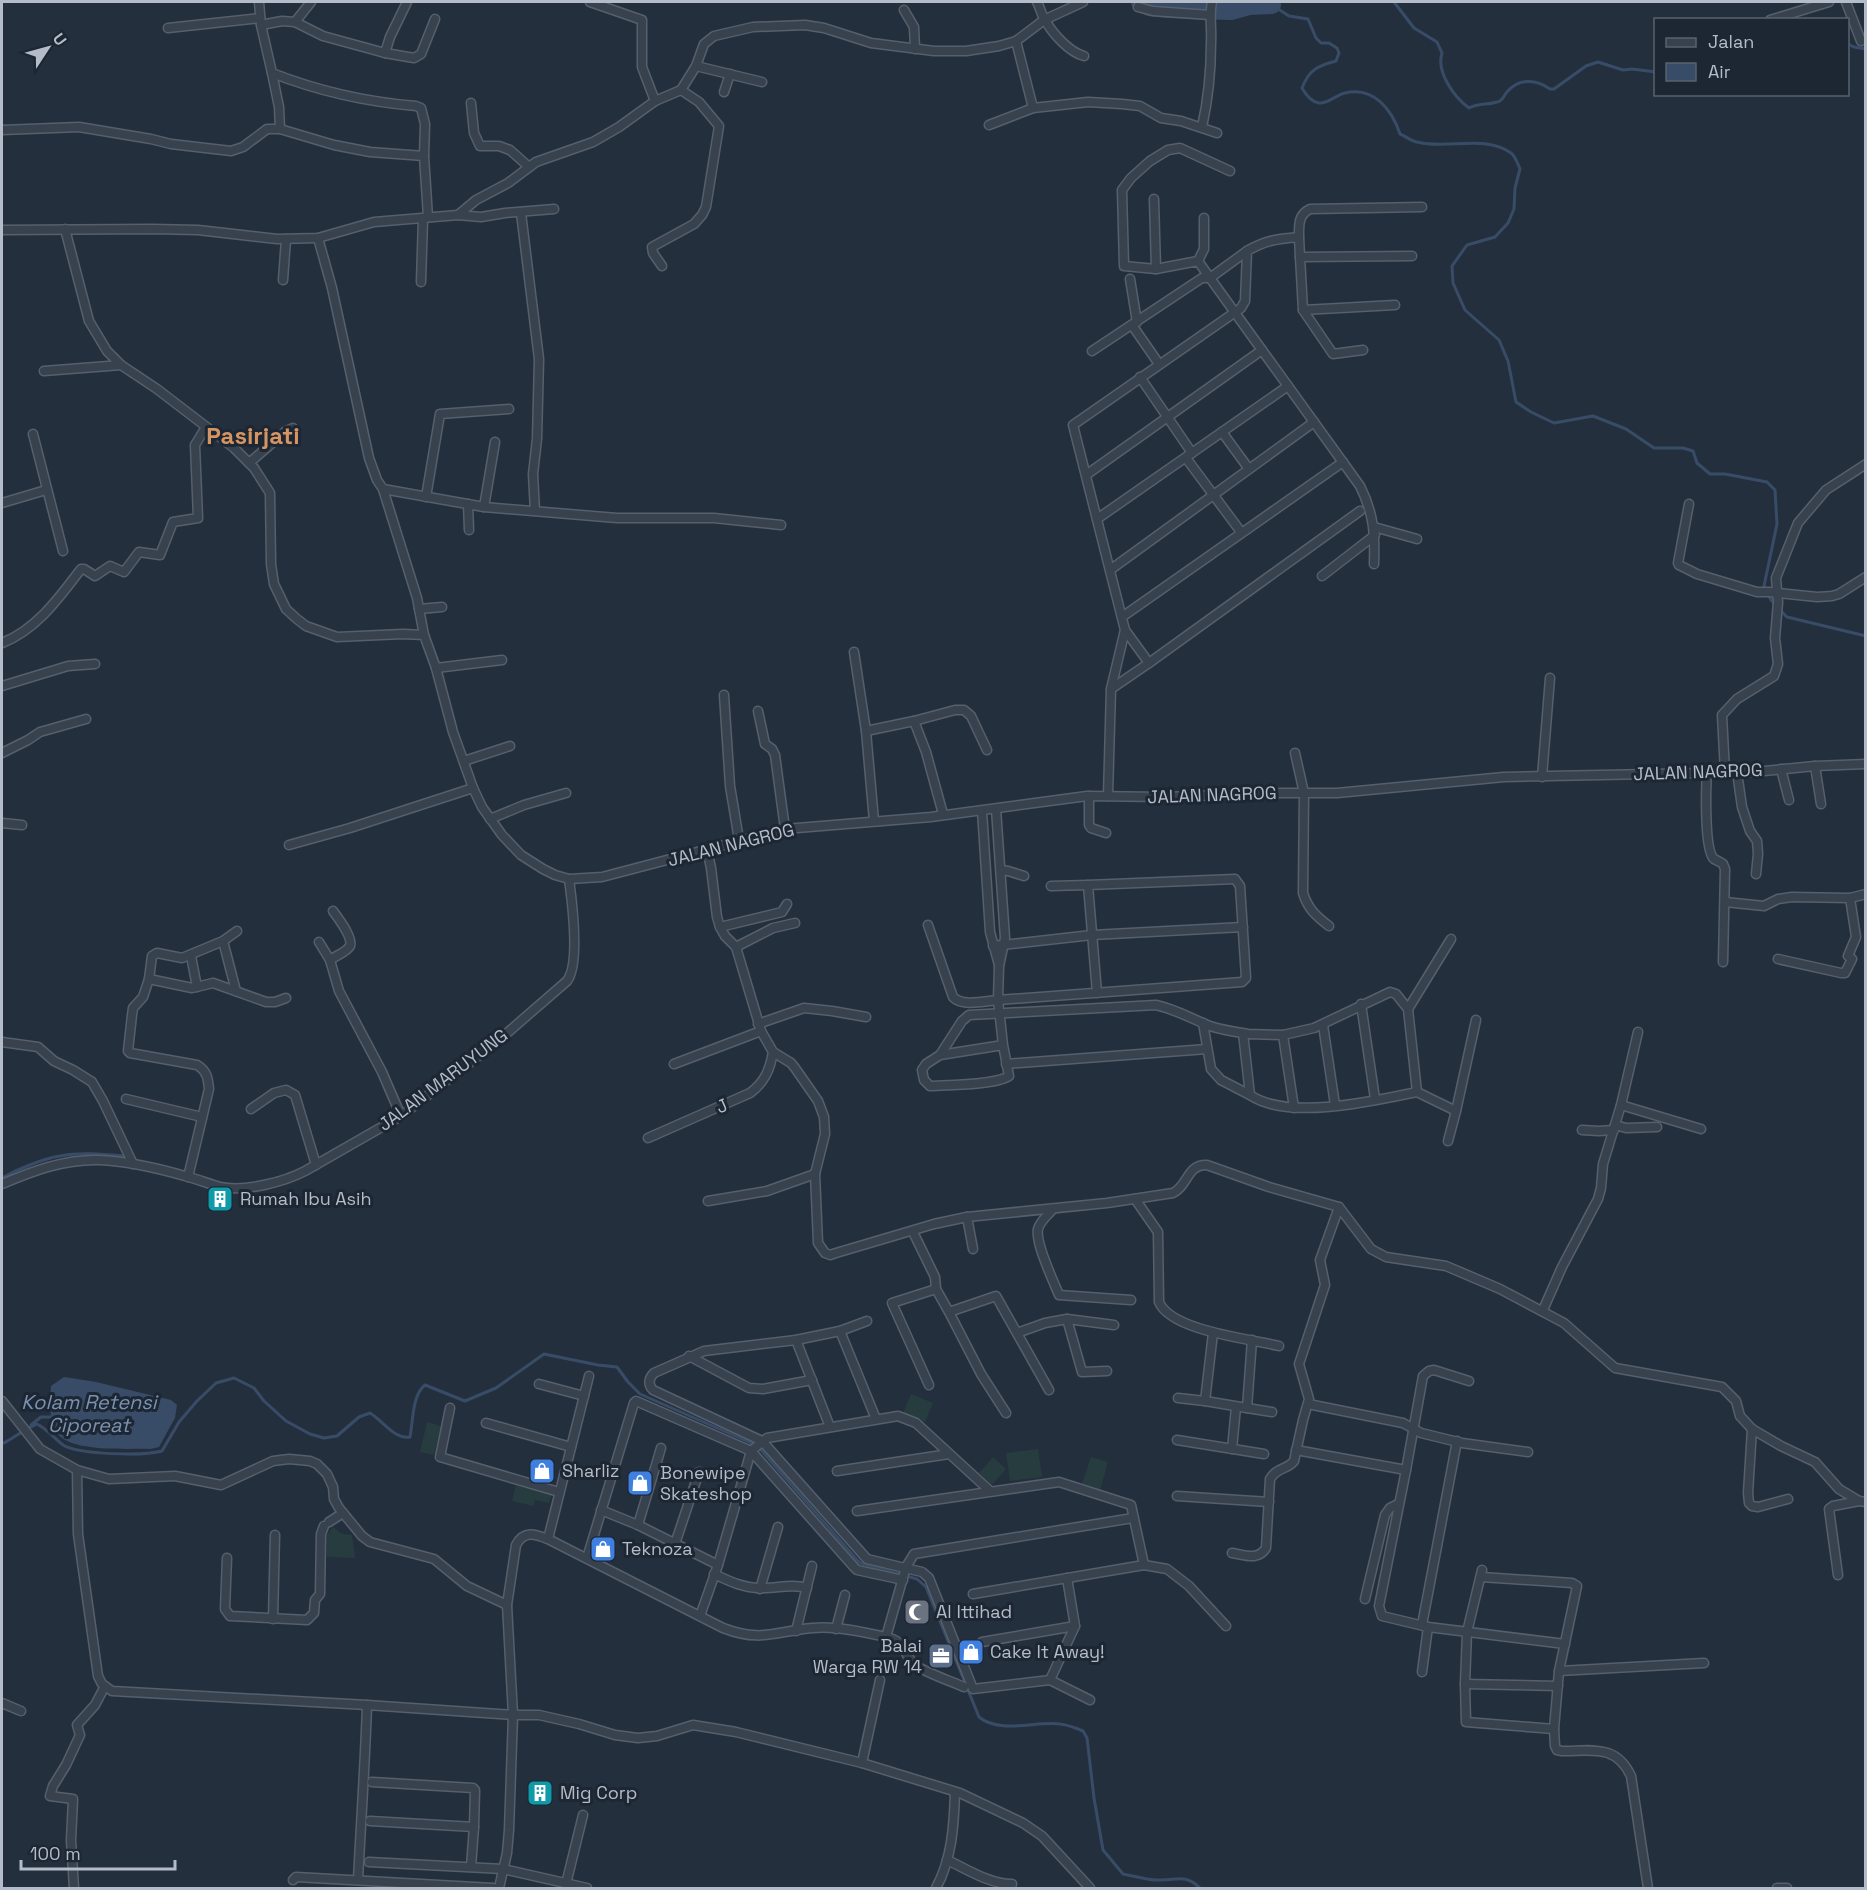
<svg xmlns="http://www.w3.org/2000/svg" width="1867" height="1890" font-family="'Space Grotesk',sans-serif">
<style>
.green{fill:#263c3f}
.water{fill:#394c67}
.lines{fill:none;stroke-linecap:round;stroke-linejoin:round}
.stream{stroke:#394c67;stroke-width:3}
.river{stroke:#394c67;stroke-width:18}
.minor-casing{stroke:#565f6c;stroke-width:11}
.minor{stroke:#38414e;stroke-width:8}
.labels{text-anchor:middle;stroke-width:6;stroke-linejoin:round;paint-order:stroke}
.street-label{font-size:18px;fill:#b4bcc9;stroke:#1d2633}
.poi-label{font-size:18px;fill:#b4bcc9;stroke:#1d2633;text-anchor:start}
.water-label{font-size:20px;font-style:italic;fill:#7c92b1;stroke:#1d2633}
.district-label{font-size:24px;font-weight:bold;fill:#d59563;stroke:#1d2633}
</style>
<rect width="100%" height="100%" fill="#242f3e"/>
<!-- green -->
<g class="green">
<path d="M911 1394 933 1403 925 1422 903 1413Z"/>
<path d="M427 1422 441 1426 434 1455 420 1452Z"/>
<path d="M1038 1449 1042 1477 1010 1481 1006 1453Z"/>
<path d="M993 1457 1006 1469 992 1485 979 1473Z"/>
<path d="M1091 1457 1108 1462 1100 1490 1082 1484Z"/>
<path d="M516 1485 552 1494 549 1503 535 1500 533 1506 512 1501Z"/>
<path d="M333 1527 342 1534 352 1535 355 1558 327 1557V1535Z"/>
</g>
<!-- water -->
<path class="water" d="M64 1377 96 1382 171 1400 177 1405 175 1418 159 1447 150 1449C127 1448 70 1453 56 1432 49 1422 50 1398 51 1386Z"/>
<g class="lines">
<!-- stream -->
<g class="stream">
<path d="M1275 2 1272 5 1289 16 1308 19 1316 38 1321 43H1329L1337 48 1339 53 1336 61C1317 66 1309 70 1302 88 1306 95 1311 102 1319 103 1328 104 1336 95 1345 93 1374 86 1392 110 1400 134 1405 136 1411 141 1417 142 1447 150 1484 134 1511 153 1515 156 1518 164 1520 169L1515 188 1514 209 1508 223 1495 237 1467 245 1452 266 1453 283 1465 310 1499 340 1508 361 1516 402 1531 412 1554 423 1593 416 1626 429 1654 448H1683L1693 451 1697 463 1710 474H1725L1767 482 1775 490 1777 524 1764 586 1771 600 1776 605"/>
<path d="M1394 2 1414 28 1437 42 1442 53C1436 72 1454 97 1469 108 1478 103 1487 105 1497 102 1503 101 1503 96 1507 92 1519 78 1536 79 1550 89H1554L1586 66 1598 62 1623 70 1632 69 1656 72"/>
<path d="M1848 44 1854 47 1866 49"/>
<path d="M1780 610 1787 617 1866 636"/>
<path d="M2 1178C18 1169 42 1159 60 1156 81 1152 102 1154 123 1156"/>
<path d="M31 1425 41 1417H55"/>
<path d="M2 1442 4 1443C15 1437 25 1429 37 1424 47 1429 54 1438 63 1445 80 1455 144 1456 162 1451L179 1422 197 1401 216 1383 234 1378 254 1388 264 1401 286 1421 310 1434 324 1438 337 1436 359 1417 370 1413C383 1421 395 1440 410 1437 413 1422 412 1395 425 1385L465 1401 496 1388 544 1354 598 1365 617 1367 628 1382 640 1394 751 1443 761 1450 858 1561 862 1564 917 1579 926 1587 979 1717C999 1734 1036 1721 1060 1724 1068 1725 1076 1728 1083 1731L1087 1738 1094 1798 1103 1850 1123 1874C1135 1876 1149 1881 1161 1880 1178 1880 1185 1874 1200 1888"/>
</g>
<!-- river -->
<path class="river" d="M1140 2 1149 7 1168 9 1231 11 1249 6 1272 5"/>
<!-- minor casing -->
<g class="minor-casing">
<g id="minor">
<path d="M259 2 261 25 272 73C318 91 367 102 416 106L421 108 425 124 424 156 428 217"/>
<path d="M590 2 642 20V67L655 101"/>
<path d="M1037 2C1040 7 1041 14 1045 20 1053 34 1069 52 1084 56"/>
<path d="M1846 2 1861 41"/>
<path d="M1138 7 1153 11 1210 15"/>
<path d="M904 10 914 27 915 49"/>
<path d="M1770 20 1829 2"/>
<path d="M295 22 311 2"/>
<path d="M261 25 282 21 295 22 323 36 385 53 414 58 421 54 435 19"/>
<path d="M168 28 260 18"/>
<path d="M1016 41 1033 108 1088 102 1122 104 1140 106 1161 118 1181 121 1217 133"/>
<path d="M385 53 390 37 407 2"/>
<path d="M696 66 762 82"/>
<path d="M272 73 279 107 280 129"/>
<path d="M724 92 730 74"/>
<path d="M471 103 474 133 480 146H499L510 150 529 167"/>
<path d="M989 125 1033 108"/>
<path d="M1202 127C1208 100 1211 72 1211 43 1212 29 1209 16 1212 2"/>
<path d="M2 130 79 127 151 139 171 144 231 151 243 147 267 129H280L334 145 370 152 424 156"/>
<path d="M1230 171 1180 148 1168 150 1150 161 1131 178 1122 190 1124 266 1156 269 1198 261 1210 278 1247 251"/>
<path d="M1154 199 1156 269"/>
<path d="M521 213 539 359 537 439 533 474 535 511"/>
<path d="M458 215 476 200 508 183 536 162 593 142 619 127 655 101 681 90 696 66 704 44 714 36 753 27 805 25 824 28 871 43 934 51H966L999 46 1016 41 1044 20 1083 2"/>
<path d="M65 229 89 321 107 351 121 365 157 389 234 448 254 468 270 493 271 564 274 584 286 609 297 619 306 626 337 637 403 634 424 635 436 668 453 732 473 788 482 807 502 835 521 855 543 869 555 875 569 879 602 877 785 829 931 817 1087 796 1165 797 1282 793H1337L1504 777 1754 772 1815 766 1866 764"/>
<path d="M2 230 152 229 198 230 277 239 318 238 374 222 458 215 481 217 505 213 554 209"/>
<path d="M1299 237C1299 225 1298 215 1310 209L1422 207"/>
<path d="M318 238 332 288 369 458 377 480 383 489 417 598 424 635"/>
<path d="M1300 257 1303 310 1333 354 1363 350"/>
<path d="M1198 261 1204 249V218"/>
<path d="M662 266 653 253 652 247 694 224 702 215 706 207 719 126 699 102 681 90"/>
<path d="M1130 279 1137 322"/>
<path d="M283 280 286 239"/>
<path d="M421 282 423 219"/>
<path d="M1303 310 1395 305"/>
<path d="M1132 325 1159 364"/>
<path d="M1092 351 1202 278H1210L1360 486C1374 514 1375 534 1374 564"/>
<path d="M44 371 121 365"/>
<path d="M1140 377 1192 453"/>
<path d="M1222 432 1249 469"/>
<path d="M33 434 63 551"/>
<path d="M1186 458 1241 532"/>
<path d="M249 463 286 431 293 428"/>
<path d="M1086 475 1262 350"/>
<path d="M383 489 484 507 617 518H714L781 525"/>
<path d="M426 497 440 414 509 409"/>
<path d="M2 503 46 490"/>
<path d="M468 504 469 530"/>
<path d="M1689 504 1678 563 1679 565 1697 574 1757 592H1769L1817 597 1832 596 1839 594 1866 577"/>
<path d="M484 507 495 442"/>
<path d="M1097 519 1288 386"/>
<path d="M1374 527 1417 539"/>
<path d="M1110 570 1314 422"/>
<path d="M1322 576 1375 535"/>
<path d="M419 609 442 607"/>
<path d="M1122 617 1343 462"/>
<path d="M2 643C36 630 59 598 81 569H84L95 576 110 566 124 572 139 552 160 555 173 522 198 518 195 445 206 427"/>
<path d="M854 652 866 731 874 821"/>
<path d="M1149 663 1360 511"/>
<path d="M436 668 502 660"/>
<path d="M2 686 68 666 95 664"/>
<path d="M1111 689 1149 663 1125 630"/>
<path d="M724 695 730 786 739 840"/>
<path d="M758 711 765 744 772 749 775 755 785 829"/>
<path d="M914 721 926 752 943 814"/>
<path d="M866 731 914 721 955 710H964L971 716 987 750"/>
<path d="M2 753 28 740 40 732 86 719"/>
<path d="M1295 753 1304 793 1303 893C1308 909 1316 916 1329 926"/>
<path d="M464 761 510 746"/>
<path d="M1815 766 1821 804"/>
<path d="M1781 769 1789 800"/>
<path d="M1707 772C1706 787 1704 850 1714 859 1716 860 1722 863 1723 864L1725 869 1723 962"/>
<path d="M1725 772 1722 715 1737 699 1774 676 1778 664 1775 638 1778 602 1776 578 1798 523 1826 490 1866 464"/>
<path d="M1737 772 1742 807 1750 831 1757 841 1758 854 1756 874"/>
<path d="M1542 777 1550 678"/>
<path d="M1089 796V825L1091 828 1106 833"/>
<path d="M1108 796 1111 689 1125 630 1073 425 1241 308 1245 301 1247 251C1266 240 1277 239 1299 237L1300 257 1412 256"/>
<path d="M996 809 1005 938 999 966 998 1000 1003 1045 1009 1076C996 1085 948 1085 930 1086L924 1080 922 1070 926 1064 940 1055 1003 1045"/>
<path d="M982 811 990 932 999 965"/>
<path d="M490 819 524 805 566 793"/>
<path d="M2 823 22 825"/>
<path d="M289 845 350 828 473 788"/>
<path d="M707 849 711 868 717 917 720 927 725 936 736 947 761 1031 773 1052 791 1063 795 1068 818 1101 824 1117 825 1134 815 1174 818 1243 825 1253 830 1255 836 1253 934 1224 967 1217 1107 1203 1173 1193C1188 1186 1187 1164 1207 1165L1269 1187 1339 1207 1371 1249 1386 1257 1446 1266 1500 1289 1564 1323 1615 1368 1722 1387 1736 1401 1740 1416 1752 1429 1781 1446 1815 1462 1839 1489 1859 1501 1866 1502"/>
<path d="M1001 870 1008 871 1024 876"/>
<path d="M1051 886 1088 885"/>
<path d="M1725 902 1764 906 1778 899 1792 897 1850 898 1866 894"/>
<path d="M928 925 953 997C962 1007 985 1001 998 1000L1242 982 1246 978 1240 886 1235 879 1088 885 1097 993"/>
<path d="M720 927 782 912 787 904"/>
<path d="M223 941 236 991"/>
<path d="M319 942 330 960 339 991 382 1072 401 1116"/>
<path d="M993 946 1092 935 1243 927"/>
<path d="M736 947 773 928 795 923"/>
<path d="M191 956 197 987"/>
<path d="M1778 959 1841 973H1845L1852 959 1848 956 1856 937 1850 898"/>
<path d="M330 960C335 956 347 952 350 946 353 937 338 918 333 911"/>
<path d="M149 979 192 988 213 983 266 1002H275L286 998"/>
<path d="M1361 1004 1375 1099"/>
<path d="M1408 1009 1451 939"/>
<path d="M1203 1023 1211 1069 1221 1080 1250 1095"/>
<path d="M758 1024 804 1008 832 1011 866 1017"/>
<path d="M1323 1025 1335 1105"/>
<path d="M1283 1035 1294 1108"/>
<path d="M2 1042 38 1047 54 1061 73 1070 92 1082 103 1101 133 1164"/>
<path d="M940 1055 962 1021 969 1015 1156 1005C1175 1009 1192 1019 1210 1026 1222 1030 1235 1032 1248 1034L1283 1035 1314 1028 1390 992 1396 994 1408 1009 1417 1092C1374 1101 1288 1121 1250 1095L1243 1033"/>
<path d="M674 1064 761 1031"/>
<path d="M1006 1064 1207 1049"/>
<path d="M1417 1092 1456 1111 1476 1020"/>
<path d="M126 1099 202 1117"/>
<path d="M1621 1105 1701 1129"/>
<path d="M251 1109 274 1093 286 1090 295 1095 316 1165"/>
<path d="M1615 1125 1626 1128 1657 1127"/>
<path d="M1582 1130 1599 1131 1614 1130"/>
<path d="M648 1138 750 1093C765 1082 770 1069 773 1052"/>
<path d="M1448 1141 1456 1111"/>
<path d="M188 1177 209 1089C208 1078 207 1071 197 1065L130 1053 128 1051 132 1015 133 1008 143 997 149 979 152 956 157 953 182 958 223 941 237 931"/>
<path d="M2 1184C33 1171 64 1159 99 1160 128 1161 157 1168 185 1176 197 1179 209 1184 220 1187 245 1192 284 1182 305 1171L401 1116 499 1040 567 981C580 964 572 901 569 879"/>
<path d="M1135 1199 1158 1232 1159 1302C1171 1331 1251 1339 1279 1346"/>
<path d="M708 1201 767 1191 815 1174"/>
<path d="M1053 1209C1048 1215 1040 1221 1038 1229 1035 1243 1053 1280 1059 1295L1131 1300"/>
<path d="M967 1217 973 1249"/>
<path d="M913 1232 935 1277 936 1289 949 1312 981 1374 1006 1413"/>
<path d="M1543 1310 1562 1267 1598 1199 1601 1188 1603 1164 1621 1105 1638 1032"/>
<path d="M949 1312 996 1296 1049 1390"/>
<path d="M1067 1319 1082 1372 1107 1371"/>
<path d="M867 1321 840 1331 796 1340 704 1351 654 1373C648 1379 648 1385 653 1390L762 1441 867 1559 922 1572 929 1578 931 1583 973 1689 1050 1680"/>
<path d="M840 1331 876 1419"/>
<path d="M1017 1333 1045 1323 1067 1319 1114 1325"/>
<path d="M1213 1333 1205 1401 1247 1408 1252 1340"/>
<path d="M796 1340 830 1427"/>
<path d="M689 1356 749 1388 763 1389 812 1380"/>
<path d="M1469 1381 1434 1370 1429 1371 1423 1376 1406 1470 1379 1606 1382 1616 1428 1627 1565 1644"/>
<path d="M539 1384 584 1396"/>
<path d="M929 1385 892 1303 936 1289"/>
<path d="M1178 1398 1205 1401"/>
<path d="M2 1401 40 1449 77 1470 109 1479 175 1476 221 1485 273 1461 289 1459 310 1461 317 1464 327 1474 333 1487 334 1499 339 1508 362 1536 370 1542 434 1559 467 1586 507 1605"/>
<path d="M1308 1404 1403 1423 1421 1433 1462 1443 1528 1452"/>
<path d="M450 1408 440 1457 559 1492"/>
<path d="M1247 1408 1272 1412"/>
<path d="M486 1423 571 1447"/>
<path d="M1752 1429 1748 1493 1749 1503 1752 1506 1758 1507 1788 1499"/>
<path d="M1177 1440 1264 1454"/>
<path d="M1232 1449 1236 1407"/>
<path d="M1296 1450 1406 1470"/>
<path d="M751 1451 767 1438 898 1416 916 1423 990 1491"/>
<path d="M77 1470 78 1534 98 1676 102 1684 112 1691 367 1705 513 1715H539L579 1724 615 1735 638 1738 657 1736 693 1725 736 1732 862 1763 960 1793 1023 1823 1042 1836 1090 1888"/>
<path d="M837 1471 949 1454"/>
<path d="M1177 1496 1269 1502"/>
<path d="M601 1510 638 1525 718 1565"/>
<path d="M857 1511 1059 1482 1131 1505 1144 1565"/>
<path d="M329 1522 343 1513"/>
<path d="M638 1525 661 1448"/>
<path d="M548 1539 589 1376"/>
<path d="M675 1544 699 1472"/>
<path d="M1232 1553C1245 1555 1258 1561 1266 1548L1270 1479C1277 1467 1287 1470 1294 1461L1303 1420 1309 1399 1299 1364 1325 1285 1320 1260 1339 1207"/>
<path d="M227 1558 225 1609 230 1616 307 1620 314 1613 315 1600 320 1594 321 1534 324 1526"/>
<path d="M587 1558 634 1403 636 1401 751 1451 854 1567 857 1570 903 1580"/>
<path d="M1482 1570 1467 1632 1465 1684 1466 1722 1554 1729"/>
<path d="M714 1574C729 1581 743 1588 760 1588 776 1589 791 1583 807 1588"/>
<path d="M1838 1575 1829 1509 1833 1506 1859 1501"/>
<path d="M1481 1577 1572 1583 1577 1586 1559 1671 1554 1729 1555 1746 1557 1750 1562 1751C1592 1751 1616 1744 1631 1776L1648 1888"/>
<path d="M760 1589 778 1527"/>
<path d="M973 1594 1144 1565 1167 1569 1189 1586 1226 1626"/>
<path d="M1365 1599 1385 1515 1390 1508 1398 1504"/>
<path d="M700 1616 718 1565 751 1451"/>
<path d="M273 1619 275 1535"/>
<path d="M1422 1625 1457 1441"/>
<path d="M836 1629 845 1595"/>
<path d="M796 1631 812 1566"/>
<path d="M886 1637 906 1567 914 1554 1133 1518"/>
<path d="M982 1642 1075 1626"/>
<path d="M1559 1671 1704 1663"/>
<path d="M1422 1672 1428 1627"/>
<path d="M1050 1680 1075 1626 1067 1578"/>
<path d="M1050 1680 1090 1700"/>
<path d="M1465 1684 1558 1686"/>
<path d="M2 1703 21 1711"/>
<path d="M862 1763 880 1680"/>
<path d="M372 1782 473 1788 475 1790 474 1827 471 1867"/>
<path d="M370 1821 474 1827"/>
<path d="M947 1860C967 1869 989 1884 1012 1884"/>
<path d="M369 1862 503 1869 587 1888"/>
<path d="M293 1880 296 1877 493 1888"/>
<path d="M358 1880C361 1822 365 1764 367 1705"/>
<path d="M566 1884 583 1815"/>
<path d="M74 1888 71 1840 73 1799 50 1796 53 1786 66 1765 80 1735 77 1725 95 1705 105 1686"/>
<path d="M499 1888 507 1853 509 1830 513 1715 507 1605 516 1545C524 1530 535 1534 548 1539L723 1628C762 1643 775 1631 813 1628 836 1626 863 1632 886 1637 905 1641 902 1652 914 1664 921 1671 953 1682 964 1687"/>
<path d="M936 1888C952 1859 954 1825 955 1792"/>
<path d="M1777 1888H1787"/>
</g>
</g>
<!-- minor -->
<use href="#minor" class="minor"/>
</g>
<!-- icons -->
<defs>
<g id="building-square" transform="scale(1.35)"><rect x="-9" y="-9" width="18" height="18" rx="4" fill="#0f9aa8" stroke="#1d2633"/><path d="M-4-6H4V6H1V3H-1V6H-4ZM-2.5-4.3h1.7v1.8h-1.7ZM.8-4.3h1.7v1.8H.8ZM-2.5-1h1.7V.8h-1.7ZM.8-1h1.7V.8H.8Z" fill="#fff"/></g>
<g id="shop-square" transform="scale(1.35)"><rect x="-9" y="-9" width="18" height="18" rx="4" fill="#3f7fe0" stroke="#1d2633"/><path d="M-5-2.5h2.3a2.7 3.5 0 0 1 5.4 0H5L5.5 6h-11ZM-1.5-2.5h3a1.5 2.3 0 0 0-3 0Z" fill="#fff"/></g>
<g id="mosque-square" transform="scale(1.35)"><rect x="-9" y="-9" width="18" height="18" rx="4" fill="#6b7280" stroke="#1d2633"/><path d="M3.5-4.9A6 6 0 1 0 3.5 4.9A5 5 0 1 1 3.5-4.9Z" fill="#fff"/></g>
<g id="office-square" transform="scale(1.35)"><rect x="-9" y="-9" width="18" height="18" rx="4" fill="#5c6f8a" stroke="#1d2633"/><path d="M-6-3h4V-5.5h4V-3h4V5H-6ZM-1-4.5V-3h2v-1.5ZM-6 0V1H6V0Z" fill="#fff"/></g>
</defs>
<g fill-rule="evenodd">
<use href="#building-square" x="220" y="1199"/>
<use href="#shop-square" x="542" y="1471"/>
<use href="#shop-square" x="640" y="1483"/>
<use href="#shop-square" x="603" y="1549"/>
<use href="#mosque-square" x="917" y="1612"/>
<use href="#shop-square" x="971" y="1652"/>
<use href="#office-square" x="941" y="1656"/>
<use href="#building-square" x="540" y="1793"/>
</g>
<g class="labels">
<!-- street labels -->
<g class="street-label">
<text transform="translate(1698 772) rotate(-2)" y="6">JALAN NAGROG</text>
<text transform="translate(1212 795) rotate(-2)" y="6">JALAN NAGROG</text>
<text transform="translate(731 845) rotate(-14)" y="6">JALAN NAGROG</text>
<text transform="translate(443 1080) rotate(-37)" y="6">JALAN MARUYUNG</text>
<text transform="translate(722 1106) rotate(-24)" y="6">J</text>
</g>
<!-- poi labels -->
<g class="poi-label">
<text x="240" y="1205">Rumah Ibu Asih</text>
<text x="562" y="1477">Sharliz</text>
<text x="660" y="1479">Bonewipe<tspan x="660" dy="21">Skateshop</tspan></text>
<text x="622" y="1555">Teknoza</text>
<text x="936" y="1618">Al Ittihad</text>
<text x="922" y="1652" text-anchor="end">Balai<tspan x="922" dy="21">Warga RW 14</tspan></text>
<text x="990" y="1658">Cake It Away!</text>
<text x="560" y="1799">Mig Corp</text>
</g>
<!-- water labels -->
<g class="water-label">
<text x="89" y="1409">Kolam Retensi<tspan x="89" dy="23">Ciporeat</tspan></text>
</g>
<!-- district labels -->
<g class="district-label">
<text x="253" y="444">Pasirjati</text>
</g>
</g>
<!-- border -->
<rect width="1867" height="1890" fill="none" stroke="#b4bcc9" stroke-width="6"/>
<!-- legend -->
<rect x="1654" y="18" width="195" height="78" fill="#1d2633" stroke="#59626f" stroke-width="1.5"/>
<rect x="1666" y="38" width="30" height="9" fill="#38414e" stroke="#59626f" stroke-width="1.5"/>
<text x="1708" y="48" font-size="18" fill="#b4bcc9">Jalan</text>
<rect x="1666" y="63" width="30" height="18" fill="#394c67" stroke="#59626f" stroke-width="1.5"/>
<text x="1708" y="78" font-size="18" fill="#b4bcc9">Air</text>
<!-- north arrow -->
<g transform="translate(48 48) rotate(54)" stroke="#1d2633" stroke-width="4.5" paint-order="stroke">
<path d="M0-4.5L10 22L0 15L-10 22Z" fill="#b4bcc9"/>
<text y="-9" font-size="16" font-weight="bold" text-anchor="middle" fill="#b4bcc9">U</text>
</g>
<!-- scale -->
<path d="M21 1860v9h154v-9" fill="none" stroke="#b4bcc9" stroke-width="3"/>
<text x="30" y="1860" font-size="18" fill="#b4bcc9" stroke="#1d2633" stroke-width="4.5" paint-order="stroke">100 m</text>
</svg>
